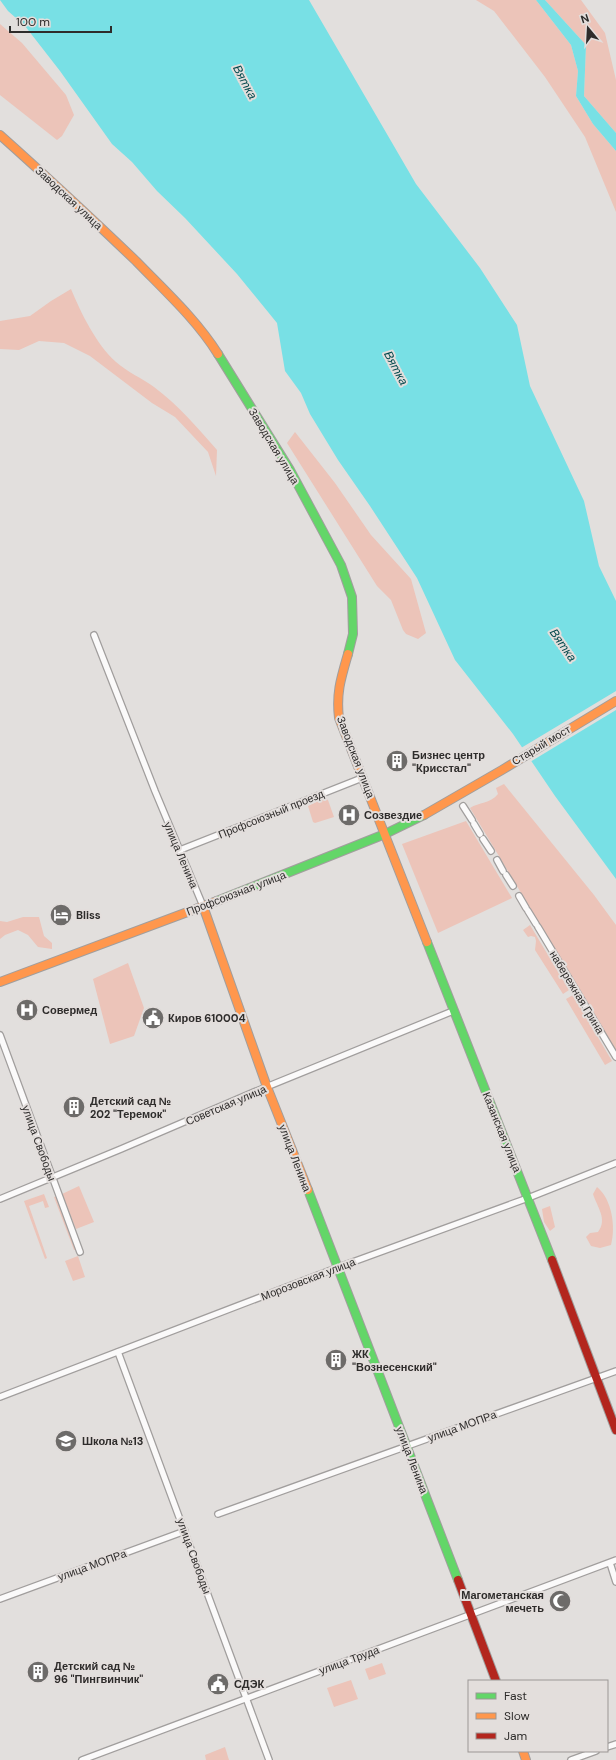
<svg xmlns="http://www.w3.org/2000/svg" width="616" height="1760" font-family="'DM Sans',sans-serif">
<style>
.green{fill:#ecc4b9}
.water{fill:#78e0e5}
.pier{fill:#e2dfdd}
.lines{fill:none;stroke-linecap:round;stroke-linejoin:round}
.street-casing{stroke:#a19e9d;stroke-width:8}
.fast-casing{stroke:#a19e9d;stroke-width:10}
.slow-casing{stroke:#a19e9d;stroke-width:10}
.jam-casing{stroke:#a19e9d;stroke-width:10}
.street{stroke:#fbfafa;stroke-width:5.5}
.fast{stroke:#63d668;stroke-width:8}
.slow{stroke:#ff974d;stroke-width:8}
.jam{stroke:#b3261e;stroke-width:8}
.labels{text-anchor:middle;stroke-width:4;stroke-linejoin:round;paint-order:stroke}
.street-label{font-size:11px;fill:#2e2c2b;stroke:#e3dedc}
.poi-label{font-size:11px;font-weight:bold;fill:#2e2c2b;stroke:#e3dedc;text-anchor:start}
.water-label{font-size:12px;font-style:italic;fill:#00474b;stroke:#e3dedc}
</style>
<rect width="100%" height="100%" fill="#e2dfdd"/>
<!-- green -->
<g class="green">
<path d="M476 0H536L571 45 578 71 576 96 593 124 616 151V212L585 137 545 77 494 11Z"/>
<path d="M545 0H581L605 33 616 80V133L584 96 586 45Z"/>
<path d="M0 24 22 43 66 95 74 115 62 136 57 140 0 95Z"/>
<path d="M71 289C81 313 96 344 116 362 127 372 142 378 154 387 178 405 198 428 217 450L216 476 208 452 175 417 152 403 90 356 64 343 39 341 19 350 0 349V321L30 316 51 301Z"/>
<path d="M295 432 335 483 371 535 411 579 426 633 418 639 406 634 403 630 391 600 377 586 287 443Z"/>
<path d="M504 784 594 895 616 925V1051L470 808C479 802 490 804 498 794L496 788Z"/>
<path d="M325 798 328 800 334 817 315 823 313 822 308 806Z"/>
<path d="M466 821 512 898 438 933 402 844Z"/>
<path d="M23 917H39L44 936 52 943V949L38 947 28 935 18 930 5 935 0 939V921L7 922Z"/>
<path d="M530 925 569 990 563 994 535 950 536 941 535 937 531 936 528 937 523 930Z"/>
<path d="M128 963 144 1008 134 1036 110 1044 93 979Z"/>
<path d="M573 995 612 1061 605 1065 566 999Z"/>
<path d="M79 1186 94 1222 76 1229 62 1194Z"/>
<path d="M597 1187C612 1199 616 1227 611 1245L600 1248 591 1246 586 1237 590 1233 598 1232C608 1219 597 1207 593 1194Z"/>
<path d="M44 1194 49 1207 45 1208 43 1201 29 1206 47 1258 45 1259 24 1201Z"/>
<path d="M57 1196 77 1249 74 1250 54 1197Z"/>
<path d="M550 1206 555 1227 550 1231 544 1222 542 1209Z"/>
<path d="M78 1256 85 1277 73 1281 65 1261Z"/>
<path d="M382 1663 386 1674 369 1680 365 1669Z"/>
<path d="M351 1680 358 1699 334 1707 327 1688Z"/>
<path d="M225 1747 229 1760H206L205 1755Z"/>
</g>
<!-- water -->
<g class="water">
<path d="M0 0H309L416 184 480 268 517 325 530 386 584 501 599 566 616 601V879L555 796 513 734 455 660 417 578 370 506 338 460 310 414 301 393 285 371 277 323 237 274 185 218 157 191 132 162 112 144 60 71 25 26 8 11Z"/>
<path d="M536 0H545L586 45 584 96 616 133V151L593 124 576 96 578 71 571 45Z"/>
</g>
<!-- pier -->
<path class="pier" d="M616 691V710L530 762 521 748Z"/>
<g class="lines">
<!-- street casing -->
<g class="street-casing">
<g id="street">
<path d="M94 635 155 791 203 906"/>
<path d="M463 806 472 820"/>
<path d="M474 824 480 834"/>
<path d="M483 839 491 851"/>
<path d="M180 850 362 778"/>
<path d="M497 860 503 871"/>
<path d="M506 875 513 886"/>
<path d="M519 896 526 908"/>
<path d="M528 911 536 924"/>
<path d="M538 927 616 1057"/>
<path d="M0 1035 80 1252"/>
<path d="M0 1199 121 1149 254 1092 453 1011"/>
<path d="M118 1352 269 1760"/>
<path d="M0 1397 339 1267 528 1198 616 1163"/>
<path d="M218 1514 616 1371"/>
<path d="M610 1563 616 1582"/>
<path d="M0 1599 185 1531"/>
<path d="M607 1747 616 1744"/>
<path d="M82 1760 616 1560"/>
<path d="M571 1760 596 1751"/>
</g>
</g>
<!-- fast casing -->
<g class="fast-casing">
<g id="fast">
<path d="M218 354 290 470 341 565 352 597 353 634 348 654"/>
<path d="M217 901 385 834 424 815"/>
<path d="M427 942 552 1260"/>
<path d="M308 1190 458 1580"/>
</g>
</g>
<!-- slow casing -->
<g class="slow-casing">
<g id="slow">
<path d="M0 135C46 176 91 218 136 261 165 291 196 319 218 354"/>
<path d="M348 654C341 678 336 693 339 718L427 942"/>
<path d="M424 815 502 770 616 701"/>
<path d="M203 906 267 1087 308 1190"/>
<path d="M0 982 217 901"/>
<path d="M523 1751 526 1760"/>
</g>
</g>
<!-- jam casing -->
<g class="jam-casing">
<g id="jam">
<path d="M552 1260 616 1430"/>
<path d="M458 1580 496 1681"/>
</g>
</g>
<!-- street -->
<use href="#street" class="street"/>
<!-- fast -->
<use href="#fast" class="fast"/>
<!-- slow -->
<use href="#slow" class="slow"/>
<!-- jam -->
<use href="#jam" class="jam"/>
</g>
<!-- icons -->
<defs>
<g id="building-disc" transform="scale(1.15)"><circle r="9.5" fill="#6d6b69" stroke="#e3dedc"/><path d="M-4-6H4V6H1V3H-1V6H-4ZM-2.5-4.3h1.7v1.8h-1.7ZM.8-4.3h1.7v1.8H.8ZM-2.5-1h1.7V.8h-1.7ZM.8-1h1.7V.8H.8Z" fill="#fff"/></g>
<g id="hospital-disc" transform="scale(1.15)"><circle r="9.5" fill="#6d6b69" stroke="#e3dedc"/><path d="M-5-5h3v3.5h4V-5h3V5h-3V1.5h-4V5h-3Z" fill="#fff"/></g>
<g id="hotel-disc" transform="scale(1.15)"><circle r="9.5" fill="#6d6b69" stroke="#e3dedc"/><path d="M-6-4.5h1.5V1H6V5H4.5V3h-9V5H-6ZM-4 0a1.8 1.8 0 1 1 3.6 0ZM.5 0V-2.5h3Q6-2.5 6 0Z" fill="#fff"/></g>
<g id="civic-disc" transform="scale(1.15)"><circle r="9.5" fill="#6d6b69" stroke="#e3dedc"/><path d="M-.6-6.5H3V-4.5H.6V-3L4-1V1h2V6H-6V1h2V-1L-.6-3ZM-1.2 2.5V6h2.4V2.5Z" fill="#fff"/></g>
<g id="school-disc" transform="scale(1.15)"><circle r="9.5" fill="#6d6b69" stroke="#e3dedc"/><path d="M0-5L7-2L0 1L-7-2ZM-4 1L0 2.5L4 1V4Q0 6-4 4Z" fill="#fff"/></g>
<g id="mosque-disc" transform="scale(1.15)"><circle r="9.5" fill="#6d6b69" stroke="#e3dedc"/><path d="M3.5-4.9A6 6 0 1 0 3.5 4.9A5 5 0 1 1 3.5-4.9Z" fill="#fff"/></g>
</defs>
<g fill-rule="evenodd">
<use href="#building-disc" x="397" y="761"/>
<use href="#hospital-disc" x="349" y="815"/>
<use href="#hotel-disc" x="61" y="915"/>
<use href="#hospital-disc" x="27" y="1010"/>
<use href="#civic-disc" x="153" y="1018"/>
<use href="#building-disc" x="74" y="1107"/>
<use href="#building-disc" x="336" y="1360"/>
<use href="#school-disc" x="66" y="1441"/>
<use href="#mosque-disc" x="560" y="1601"/>
<use href="#building-disc" x="38" y="1672"/>
<use href="#civic-disc" x="218" y="1684"/>
</g>
<g class="labels">
<!-- street labels -->
<g class="street-label">
<text transform="translate(69 198) rotate(43)" y="4">Заводская улица</text>
<text transform="translate(274 446) rotate(59)" y="4">Заводская улица</text>
<text transform="translate(541 745) rotate(-31)" y="4">Старый мост</text>
<text transform="translate(356 757) rotate(69)" y="4">Заводская улица</text>
<text transform="translate(271 814) rotate(-22)" y="4">Профсоюзный проезд</text>
<text transform="translate(181 855) rotate(67)" y="4">улица Ленина</text>
<text transform="translate(236 893) rotate(-21)" y="4">Профсоюзная улица</text>
<text transform="translate(577 992) rotate(59)" y="4">набережная Грина</text>
<text transform="translate(226 1105) rotate(-23)" y="4">Советская улица</text>
<text transform="translate(502 1132) rotate(68)" y="4">Казанская улица</text>
<text transform="translate(39 1143) rotate(70)" y="4">улица Свободы</text>
<text transform="translate(295 1158) rotate(69)" y="4">улица Ленина</text>
<text transform="translate(308 1279) rotate(-21)" y="4">Морозовская улица</text>
<text transform="translate(462 1426) rotate(-20)" y="4">улица МОПРа</text>
<text transform="translate(412 1460) rotate(69)" y="4">улица Ленина</text>
<text transform="translate(194 1556) rotate(70)" y="4">улица Свободы</text>
<text transform="translate(92 1565) rotate(-20)" y="4">улица МОПРа</text>
<text transform="translate(349 1660) rotate(-20)" y="4">улица Труда</text>
</g>
<!-- poi labels -->
<g class="poi-label">
<text x="412" y="759">Бизнес центр<tspan x="412" dy="13">"Крисстал"</tspan></text>
<text x="364" y="819">Созвездие</text>
<text x="76" y="919">Bliss</text>
<text x="42" y="1014">Совермед</text>
<text x="168" y="1022">Киров 610004</text>
<text x="90" y="1105">Детский сад №<tspan x="90" dy="13">202 "Теремок"</tspan></text>
<text x="352" y="1358">ЖК<tspan x="352" dy="13">"Вознесенский"</tspan></text>
<text x="82" y="1445">Школа №13</text>
<text x="544" y="1599" text-anchor="end">Магометанская<tspan x="544" dy="13">мечеть</tspan></text>
<text x="54" y="1670">Детский сад №<tspan x="54" dy="13">96 "Пингвинчик"</tspan></text>
<text x="234" y="1688">СДЭК</text>
</g>
<!-- water labels -->
<g class="water-label">
<text transform="translate(245 82) rotate(62)" y="4">Вятка</text>
<text transform="translate(396 368) rotate(62)" y="4">Вятка</text>
<text transform="translate(563 645) rotate(55)" y="4">Вятка</text>
</g>
</g>
<!-- legend -->
<rect x="468" y="1680" width="140" height="72" fill="#e3dedc" stroke="#9b9795"/>
<rect x="476" y="1693" width="20" height="6" fill="#63d668" stroke="#9b9795"/>
<text x="504" y="1700" font-size="12" fill="#2e2c2b">Fast</text>
<rect x="476" y="1713" width="20" height="6" fill="#ff974d" stroke="#9b9795"/>
<text x="504" y="1720" font-size="12" fill="#2e2c2b">Slow</text>
<rect x="476" y="1733" width="20" height="6" fill="#b3261e" stroke="#9b9795"/>
<text x="504" y="1740" font-size="12" fill="#2e2c2b">Jam</text>
<!-- north arrow -->
<g transform="translate(588 28) rotate(342)" stroke="#e3dedc" stroke-width="3" paint-order="stroke">
<path d="M0-3L7 15L0 10L-7 15Z" fill="#2e2c2b"/>
<text y="-6" font-size="11" font-weight="bold" text-anchor="middle" fill="#2e2c2b">N</text>
</g>
<!-- scale -->
<path d="M10 26v6h101v-6" fill="none" stroke="#2e2c2b" stroke-width="2"/>
<text x="16" y="26" font-size="12" fill="#2e2c2b" stroke="#e3dedc" stroke-width="3" paint-order="stroke">100 m</text>
</svg>
